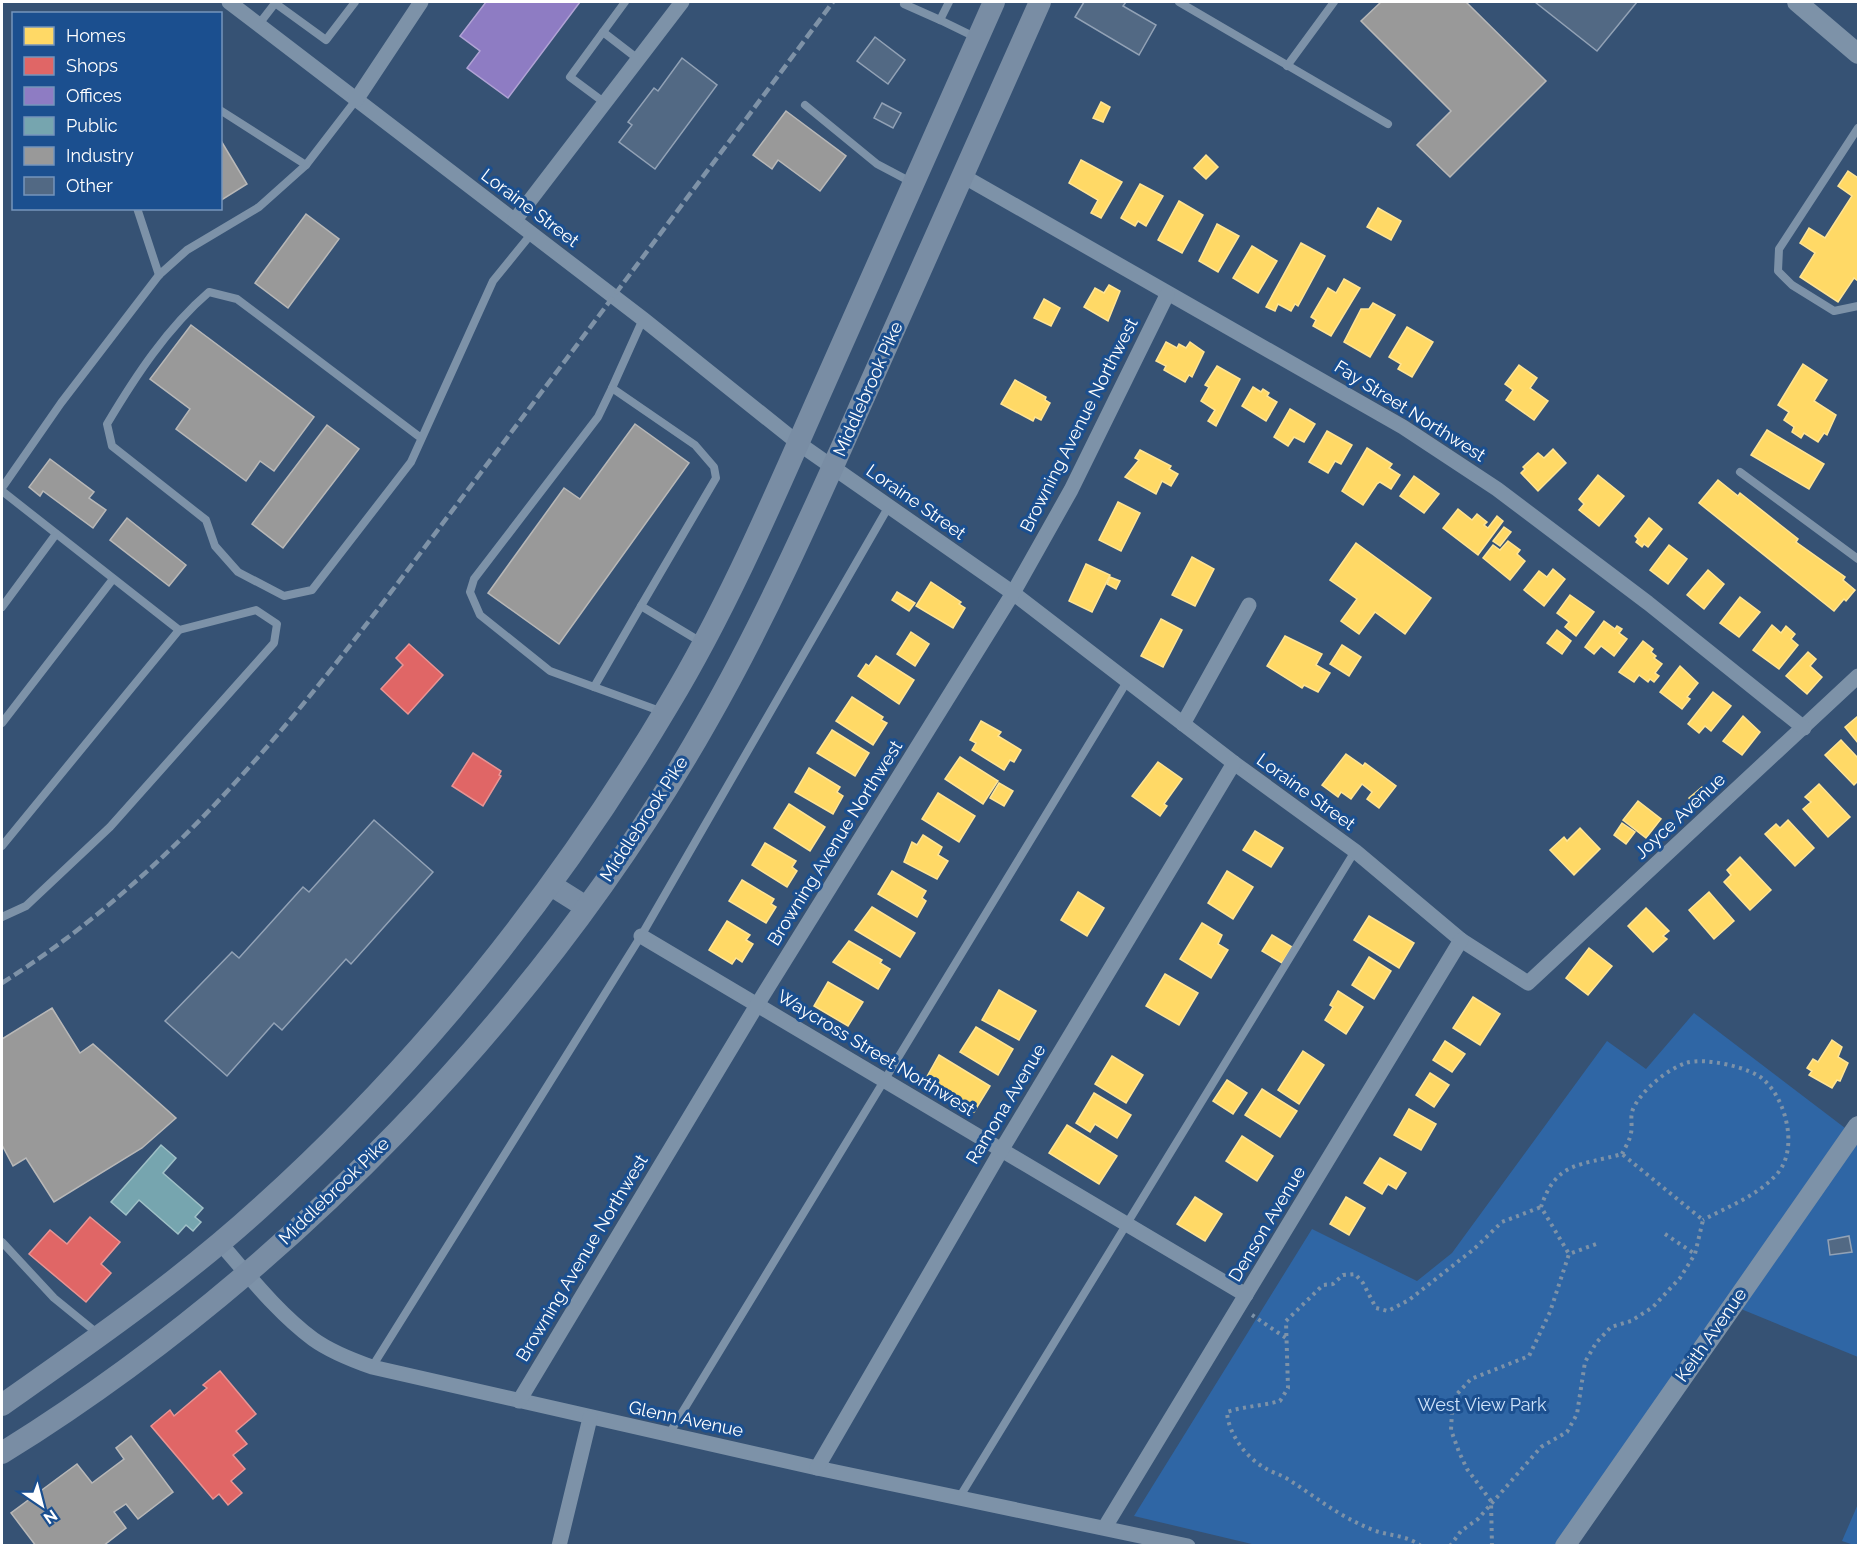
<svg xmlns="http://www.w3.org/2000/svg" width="1860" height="1547" font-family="Raleway,sans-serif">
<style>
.green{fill:#2f66a5}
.homes{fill:#ffd966;stroke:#ffe494;stroke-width:1.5}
.shops{fill:#e06666;stroke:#e99494;stroke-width:1.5}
.offices{fill:#8e7cc3;stroke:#b0a3d5;stroke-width:1.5}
.public{fill:#76a5af;stroke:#9fc0c7;stroke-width:1.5}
.industry{fill:#999;stroke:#b8b8b8;stroke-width:1.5}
.building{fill:#526984;stroke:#92a2b6;stroke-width:1.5}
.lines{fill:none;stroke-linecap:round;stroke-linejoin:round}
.path{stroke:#7d92a8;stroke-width:4;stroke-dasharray:3 4.5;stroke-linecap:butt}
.service{stroke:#7d92a8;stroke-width:8}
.minor{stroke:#7d92a8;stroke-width:15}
.tertiary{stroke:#7d92a8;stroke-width:20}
.secondary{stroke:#798da4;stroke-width:22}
.rail{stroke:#7e92a7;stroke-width:4.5;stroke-dasharray:10 4.5;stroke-linecap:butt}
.labels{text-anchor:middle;stroke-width:6;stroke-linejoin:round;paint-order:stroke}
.street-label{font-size:18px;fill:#fff;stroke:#1b4f8f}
.park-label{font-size:18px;fill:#cfe3fa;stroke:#1b4f8f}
</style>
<rect width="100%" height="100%" fill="#365274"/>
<!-- green -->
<g class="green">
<path d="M1694 1013 1845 1128 1555 1545H1256L1134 1516 1312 1229 1417 1281 1452 1253 1607 1041 1646 1069Z"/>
<path d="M1858 1138V1357L1741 1309Z"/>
<path d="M1858 1504V1545L1857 1546 1842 1541Z"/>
</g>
<!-- homes -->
<g class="homes">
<path d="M1101 102 1110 107 1103 122 1093 118Z"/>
<path d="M1206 155 1218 167 1206 179 1194 168Z"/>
<path d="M1081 160 1122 182 1101 218 1091 213 1098 200 1069 183Z"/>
<path d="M1848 171 1858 178V281L1854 278 1838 302 1800 277 1815 253 1800 243 1809 228 1825 238 1852 196 1838 186Z"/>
<path d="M1140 184 1163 196 1146 226 1138 221 1135 226 1121 218Z"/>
<path d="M1179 201 1203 215 1182 253 1158 240Z"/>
<path d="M1378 208 1401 221 1391 240 1367 227Z"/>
<path d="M1217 224 1239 236 1218 272 1199 261Z"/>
<path d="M1301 243 1325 256 1298 306 1295 304 1291 311 1278 304 1275 311 1266 307Z"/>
<path d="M1252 246 1277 261 1258 293 1233 278Z"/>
<path d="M1344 279 1360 288 1331 336 1313 326 1316 320 1311 317 1328 288 1336 293Z"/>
<path d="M1109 285 1120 291 1108 321 1084 307 1095 288 1104 293Z"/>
<path d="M1044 299 1060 308 1051 326 1034 318Z"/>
<path d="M1373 303 1395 315 1370 357 1344 342 1361 309H1369Z"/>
<path d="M1407 327 1433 342 1412 377 1398 369 1401 364 1389 357Z"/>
<path d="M1166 342 1177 348 1179 344 1186 348 1190 342 1204 352 1192 377 1189 375 1185 382 1164 370 1166 366 1156 361Z"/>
<path d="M1803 364 1827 380 1814 401 1836 415 1827 435 1824 433 1818 442 1804 433 1801 438 1792 432 1794 427 1784 420 1789 412 1778 405Z"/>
<path d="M1519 365 1537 378 1530 388 1548 401 1534 420 1506 400 1513 390 1505 384Z"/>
<path d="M1217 366 1240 379 1216 426 1208 421 1215 410 1201 401 1209 387 1205 385Z"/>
<path d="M1015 380 1046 397 1045 400 1050 403 1041 420 1035 417 1033 421 1001 404Z"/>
<path d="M1253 387 1261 392 1263 389 1269 393 1267 396 1277 402 1266 421 1242 406Z"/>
<path d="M1290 409 1315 424 1304 442 1294 437 1288 446 1274 437Z"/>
<path d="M1767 430 1824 464 1809 489 1751 455Z"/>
<path d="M1327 431 1352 445 1341 464 1335 461 1328 473 1309 462Z"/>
<path d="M1367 448 1392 464 1389 468 1400 475 1391 489 1380 482 1377 484 1363 505 1342 491Z"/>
<path d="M1553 449 1566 463 1538 491 1521 473 1525 469 1523 467 1538 453 1544 458Z"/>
<path d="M1140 450 1171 466 1169 469 1178 474 1171 486 1162 481 1156 494 1125 477 1139 460 1135 458Z"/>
<path d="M1598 475 1624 496 1599 526 1579 510 1584 504 1579 499Z"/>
<path d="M1414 476 1439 494 1424 513 1400 496Z"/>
<path d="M1718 480 1738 496 1740 493 1798 539 1796 542 1845 577 1843 580 1855 590 1846 601 1844 599 1834 611 1699 503Z"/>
<path d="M1118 502 1140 513 1121 551 1099 540Z"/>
<path d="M1458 509 1472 520 1477 514 1487 522 1484 525 1488 528 1497 516 1503 521 1478 555 1443 528Z"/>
<path d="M1649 518 1662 529 1648 547 1644 544 1642 547 1636 542 1638 539 1635 536Z"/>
<path d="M1504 527 1511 532 1500 546 1493 541Z"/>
<path d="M1508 541 1520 550 1517 554 1525 561 1510 580 1483 558 1493 545 1500 550Z"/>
<path d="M1356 543 1431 598 1405 634 1375 612 1359 634 1341 621 1357 599 1330 580Z"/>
<path d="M1669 545 1687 559 1668 584 1650 570Z"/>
<path d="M1192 557 1214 569 1195 606 1172 595Z"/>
<path d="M1086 564 1110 575 1092 612 1069 601Z"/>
<path d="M1553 569 1565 579 1544 606 1524 590 1539 571 1547 577Z"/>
<path d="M1708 570 1724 584 1704 609 1687 595Z"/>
<path d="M1110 577 1120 581 1116 589 1107 584Z"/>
<path d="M931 582 961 602 959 604 965 608 953 628 916 606Z"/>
<path d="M897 592 915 603 909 611 892 600Z"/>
<path d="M1570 595 1594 612 1576 636 1565 627 1569 622 1557 613Z"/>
<path d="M1740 597 1760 612 1739 637 1720 623Z"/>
<path d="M1161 619 1182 630 1163 667 1141 656Z"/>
<path d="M1604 621 1615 629 1617 626 1622 629 1619 633 1627 639 1614 656 1601 646 1594 654 1585 647Z"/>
<path d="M1772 625 1781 633 1786 626 1795 634 1791 639 1798 645 1779 669 1753 650Z"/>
<path d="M1557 630 1571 641 1562 654 1547 643Z"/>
<path d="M911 632 929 644 915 666 897 654Z"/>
<path d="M1285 636 1322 654 1316 665 1330 673 1318 692 1304 685 1302 688 1267 666Z"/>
<path d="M1643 641 1653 649 1651 652 1656 656 1654 658 1662 664 1655 673 1659 676 1654 682 1650 679 1648 682 1639 675 1634 682 1619 672Z"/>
<path d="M1342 645 1361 657 1349 676 1330 664Z"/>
<path d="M1808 652 1816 659 1810 666 1822 677 1807 694 1786 676Z"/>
<path d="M876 656 914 680 899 704 858 676 866 664 869 666Z"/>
<path d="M1680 666 1698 683 1687 697 1690 699 1682 709 1660 692Z"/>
<path d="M1713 692 1731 706 1711 731 1705 726 1699 733 1688 724Z"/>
<path d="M852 697 883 717 881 720 887 723 873 745 836 721Z"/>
<path d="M1743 716 1760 732 1742 755 1723 741Z"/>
<path d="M1858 716V743L1845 727Z"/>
<path d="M981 721 1001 732 998 736 1021 750 1014 762 1010 760 1004 770 972 750 976 743 970 740Z"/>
<path d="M832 730 869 753 855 776 817 753Z"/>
<path d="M1841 740 1858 758V781L1854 785 1825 755Z"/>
<path d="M1346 754 1363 766 1365 763 1396 786 1379 808 1367 799 1372 792 1362 784 1351 799 1341 792 1338 797 1322 785Z"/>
<path d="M960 757 998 781 983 804 945 779Z"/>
<path d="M1158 762 1182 779 1164 804 1167 806 1160 816 1132 796Z"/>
<path d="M809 768 840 787 837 792 843 796 833 814 795 792Z"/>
<path d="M999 783 1013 791 1004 806 990 798Z"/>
<path d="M1819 784 1850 817 1828 837 1803 809 1811 802 1805 797Z"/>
<path d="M1702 787 1710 796 1695 805 1689 798Z"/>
<path d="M938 793 975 816 959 842 922 819Z"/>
<path d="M1638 801 1661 819 1646 838 1623 820Z"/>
<path d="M789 804 825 827 810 851 774 828Z"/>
<path d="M1788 820 1814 848 1795 866 1765 834 1776 824 1780 828Z"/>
<path d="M1622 823 1635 832 1626 844 1614 835Z"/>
<path d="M1580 828 1600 849 1574 875 1550 850 1564 837 1567 841Z"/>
<path d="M1255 831 1283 848 1271 867 1243 850Z"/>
<path d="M923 835 942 847 938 855 948 861 937 879 904 862 912 842 917 845Z"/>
<path d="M765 843 796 861 792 867 797 871 787 887 752 865Z"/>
<path d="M1740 857 1771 890 1750 910 1724 882 1731 875 1727 870Z"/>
<path d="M892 871 926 891 922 898 926 901 917 917 878 894Z"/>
<path d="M1227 871 1253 887 1233 919 1208 903Z"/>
<path d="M742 880 774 899 771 904 776 907 766 923 729 901Z"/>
<path d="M1078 892 1104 908 1087 936 1061 920Z"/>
<path d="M1709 892 1734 921 1714 939 1689 910Z"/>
<path d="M872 907 915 933 900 957 855 930Z"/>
<path d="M1646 908 1669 931 1663 936 1667 939 1653 952 1628 926Z"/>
<path d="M1369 916 1414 943 1399 968 1354 940Z"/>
<path d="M727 921 750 935 746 940 753 944 742 962 736 958 732 964 709 950Z"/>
<path d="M1202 923 1222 935 1218 944 1228 950 1211 978 1180 959Z"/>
<path d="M1272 935 1292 947 1282 963 1262 951Z"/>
<path d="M849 941 882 960 880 963 890 969 878 989 833 962Z"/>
<path d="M1589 948 1612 966 1588 995 1566 978Z"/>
<path d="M1369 957 1391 971 1374 999 1352 985Z"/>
<path d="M1165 974 1198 993 1179 1025 1146 1006Z"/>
<path d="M828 982 863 1002 848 1026 814 1006Z"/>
<path d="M999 990 1036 1011 1019 1040 982 1020Z"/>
<path d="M1338 991 1363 1007 1346 1034 1325 1020 1333 1007 1330 1005Z"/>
<path d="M1473 997 1500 1014 1480 1045 1453 1028Z"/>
<path d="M976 1027 1013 1049 998 1075 960 1052Z"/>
<path d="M1832 1040 1842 1047 1838 1057 1848 1063 1840 1081 1837 1080 1832 1088 1809 1075 1812 1071 1807 1068 1813 1059 1818 1062Z"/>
<path d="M1445 1041 1465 1054 1452 1072 1433 1060Z"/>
<path d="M1303 1051 1324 1065 1299 1104 1278 1090Z"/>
<path d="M939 1055 990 1086 974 1112 924 1082Z"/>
<path d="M1112 1056 1143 1075 1126 1103 1095 1084Z"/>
<path d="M1430 1073 1449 1085 1434 1107 1416 1095Z"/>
<path d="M1227 1080 1247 1093 1233 1114 1213 1101Z"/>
<path d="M1262 1089 1297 1111 1280 1137 1245 1115Z"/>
<path d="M1094 1093 1131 1115 1117 1138 1095 1124 1090 1132 1076 1123Z"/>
<path d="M1409 1109 1436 1124 1421 1150 1394 1135Z"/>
<path d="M1067 1125 1117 1156 1099 1184 1049 1153Z"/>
<path d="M1242 1136 1273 1156 1257 1181 1226 1161Z"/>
<path d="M1380 1158 1406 1173 1396 1189 1388 1184 1382 1194 1364 1183Z"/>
<path d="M1195 1197 1222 1214 1205 1241 1177 1224Z"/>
<path d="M1346 1197 1365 1208 1349 1235 1330 1224Z"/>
</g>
<!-- shops -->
<g class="shops">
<path d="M409 644 443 675 408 714 381 689 403 665 396 658Z"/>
<path d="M473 753 501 771 499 775 501 776 483 806 452 786Z"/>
<path d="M90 1217 120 1242 101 1264 111 1273 86 1302 29 1254 50 1230 67 1244Z"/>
<path d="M220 1371 256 1414 236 1431 247 1444 233 1455 245 1469 231 1481 242 1493 228 1505 219 1494 213 1499 151 1426 170 1410 174 1416 207 1388 203 1385Z"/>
</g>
<!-- offices -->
<path class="offices" d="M486 2H580L508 98 467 68 480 51 460 36Z"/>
<!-- public -->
<path class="public" d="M161 1145 176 1158 163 1173 203 1208 195 1217 201 1222 193 1231 186 1225 178 1234 139 1200 126 1215 111 1202Z"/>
<!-- industry -->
<g class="industry">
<path d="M1381 2H1466L1546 81 1450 177 1417 145 1451 111 1361 21Z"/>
<path d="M786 111 846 156 820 191 778 160 772 169 753 155Z"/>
<path d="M220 139 247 184 220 201Z"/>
<path d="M306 214 339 239 288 308 255 283Z"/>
<path d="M191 325 314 417 274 471 260 461 246 481 176 429 190 409 150 379Z"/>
<path d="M635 424 689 463 559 644 488 593 564 488 580 499Z"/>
<path d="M327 425 359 449 283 548 252 524Z"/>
<path d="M50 459 94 492 89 498 106 510 93 528 43 491 40 496 29 487Z"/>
<path d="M127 518 186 565 169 586 110 540Z"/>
<path d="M52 1008 80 1053 93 1044 176 1118 142 1148 54 1202 26 1158 13 1166 2 1145V1039Z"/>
<path d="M131 1436 173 1492 138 1519 126 1504 114 1512 126 1528 103 1546H36L11 1513 77 1464 92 1483 124 1459 116 1448Z"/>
</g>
<!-- building -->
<g class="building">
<path d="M1084 2H1126L1123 6 1156 25 1139 55 1075 17Z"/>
<path d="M1535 2H1637L1597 51Z"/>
<path d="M875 37 905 60 888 84 857 61Z"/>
<path d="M682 58 717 85 655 169 619 142 632 125 628 122 654 88 658 91Z"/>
<path d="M882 103 901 113 893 128 874 118Z"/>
<path d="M374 820 433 872 351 964 346 959 282 1030 274 1023 227 1076 165 1021 232 952 239 958 303 887 309 892Z"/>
<path d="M1849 1236 1852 1252 1830 1255 1828 1240Z"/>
</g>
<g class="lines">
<!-- path -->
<g class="path">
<path d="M1622 1154C1625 1148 1630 1140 1631 1133 1633 1124 1629 1116 1634 1107 1643 1089 1668 1069 1686 1063 1703 1057 1751 1067 1764 1080 1787 1101 1799 1151 1776 1175 1757 1196 1727 1207 1703 1220"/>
<path d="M1665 1234 1695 1254"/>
<path d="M1252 1315 1286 1338"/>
<path d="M1421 1546C1407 1535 1389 1536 1373 1530 1336 1515 1318 1498 1286 1478 1279 1474 1271 1472 1265 1468 1246 1458 1228 1433 1227 1412 1245 1406 1262 1406 1280 1401L1288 1388 1286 1321 1323 1285 1333 1284 1343 1275 1355 1274 1363 1283 1376 1308 1388 1311 1409 1300 1474 1249 1502 1222 1541 1207"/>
<path d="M1450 1546 1461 1531 1478 1519 1541 1447 1567 1432 1577 1414 1585 1362 1596 1343 1611 1327 1631 1321 1653 1307 1680 1278 1695 1254 1703 1220 1622 1154C1580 1166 1556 1161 1541 1207L1569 1254"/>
<path d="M1492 1546 1491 1501 1467 1469 1459 1452 1451 1430 1452 1412 1456 1395 1471 1379 1529 1356 1550 1312 1569 1254 1599 1243"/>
</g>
<!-- service -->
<g class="service">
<path d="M949 2 940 20 977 38"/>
<path d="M1179 2 1388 124"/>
<path d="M275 3 326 40 355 2"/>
<path d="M904 4 940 20"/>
<path d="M259 24 276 2"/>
<path d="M603 32 638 59"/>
<path d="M1287 66 1334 2"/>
<path d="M605 103 570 77 625 2"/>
<path d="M805 105 877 164 913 183"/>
<path d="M220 110 306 165"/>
<path d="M1858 128 1779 249 1778 271 1792 285 1834 311 1858 306"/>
<path d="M137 208 159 275"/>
<path d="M643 319 612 388 695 445 714 467 716 478 641 606 701 642"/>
<path d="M612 388 598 417 474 579 470 592 480 615 550 671 660 711"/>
<path d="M421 438 237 299 209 292C167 328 135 377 107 424L112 446 206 520 215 546 238 572 284 596 312 590 411 462 493 281 532 233"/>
<path d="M1740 472 1858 559"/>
<path d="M2 488 61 403 159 275 187 250 259 207 306 165 356 100"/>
<path d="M2 491 179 630 256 610 277 624 274 643 110 827 26 906 2 917"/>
<path d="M2 607 56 534"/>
<path d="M594 687 641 606"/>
<path d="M2 723 113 579"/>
<path d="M2 846 179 630"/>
<path d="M2 1242 54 1298 97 1333"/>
<path d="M372 1367 641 936 889 506"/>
<path d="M669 1434 1128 680"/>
<path d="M959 1498 1355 851"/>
</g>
<!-- minor -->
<g class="minor">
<path d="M229 2 643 319 798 443 1013 593 1234 763 1355 851 1461 940 1528 983 1858 676"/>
<path d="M356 100 421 2"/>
<path d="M963 176 1403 427 1497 489 1648 603 1804 728"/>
<path d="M515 220 682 2"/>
<path d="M1183 724 1249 605"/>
<path d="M641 936 1246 1295"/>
<path d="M220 1243C249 1276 278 1313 313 1339 331 1352 352 1360 372 1367L817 1468 1188 1546"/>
<path d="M519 1401 757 1005 1013 593 1071 490 1167 295"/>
<path d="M817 1468 1002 1149 1234 763"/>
<path d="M1105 1527 1461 940"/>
<path d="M559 1546 590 1418"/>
</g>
<!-- tertiary -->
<g class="tertiary">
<path d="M1797 2 1858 54"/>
<path d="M1565 1546 1858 1126"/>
</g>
<!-- secondary -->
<g class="secondary">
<path d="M551 885 586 907"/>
<path d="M2 1405C90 1343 180 1281 260 1208 422 1062 558 891 669 704 728 606 773 500 819 396 878 264 936 133 994 2"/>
<path d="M2 1453C284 1278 542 1012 706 723 768 615 818 500 869 386 926 258 983 130 1040 2"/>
</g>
<!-- rail -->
<path class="rail" d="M2 983C198 859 330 673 467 491 590 328 712 165 833 2"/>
</g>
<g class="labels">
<!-- street labels -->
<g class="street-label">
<text transform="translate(530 208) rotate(37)" y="6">Loraine Street</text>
<text transform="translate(868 389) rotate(-66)" y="6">Middlebrook Pike</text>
<text transform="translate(1410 411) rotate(32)" y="6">Fay Street Northwest</text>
<text transform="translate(1079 425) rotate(-63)" y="6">Browning Avenue Northwest</text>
<text transform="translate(916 502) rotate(35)" y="6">Loraine Street</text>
<text transform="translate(1306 792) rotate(36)" y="6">Loraine Street</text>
<text transform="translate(1680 816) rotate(-43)" y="6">Joyce Avenue</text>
<text transform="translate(644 819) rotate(-57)" y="6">Middlebrook Pike</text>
<text transform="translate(835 843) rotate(-58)" y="6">Browning Avenue Northwest</text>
<text transform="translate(876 1053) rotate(31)" y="6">Waycross Street Northwest</text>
<text transform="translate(1006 1104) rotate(-59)" y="6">Ramona Avenue</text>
<text transform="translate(334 1191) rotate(-44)" y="6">Middlebrook Pike</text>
<text transform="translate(1267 1224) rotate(-59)" y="6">Denson Avenue</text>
<text transform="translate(582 1258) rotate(-59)" y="6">Browning Avenue Northwest</text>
<text transform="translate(1711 1335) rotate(-55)" y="6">Keith Avenue</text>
<text transform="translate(686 1419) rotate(12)" y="6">Glenn Avenue</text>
</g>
<!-- park labels -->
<g class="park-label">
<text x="1482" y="1411">West View Park</text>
</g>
</g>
<!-- border -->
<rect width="1860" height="1547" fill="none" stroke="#ffffff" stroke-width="6"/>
<!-- legend -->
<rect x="12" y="12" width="210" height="198" fill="#1b4f8f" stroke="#7695bc" stroke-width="1.5"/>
<rect x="24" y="27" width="30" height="18" fill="#ffd966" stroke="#7695bc" stroke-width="1.5"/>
<text x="66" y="42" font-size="18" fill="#ffffff">Homes</text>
<rect x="24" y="57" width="30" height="18" fill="#e06666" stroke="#7695bc" stroke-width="1.5"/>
<text x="66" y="72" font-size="18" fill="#ffffff">Shops</text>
<rect x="24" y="87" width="30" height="18" fill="#8e7cc3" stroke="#7695bc" stroke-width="1.5"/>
<text x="66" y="102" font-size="18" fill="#ffffff">Offices</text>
<rect x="24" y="117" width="30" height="18" fill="#76a5af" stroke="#7695bc" stroke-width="1.5"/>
<text x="66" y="132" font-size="18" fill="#ffffff">Public</text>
<rect x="24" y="147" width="30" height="18" fill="#999999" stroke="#7695bc" stroke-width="1.5"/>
<text x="66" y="162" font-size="18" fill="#ffffff">Industry</text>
<rect x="24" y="177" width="30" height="18" fill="#526984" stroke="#7695bc" stroke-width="1.5"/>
<text x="66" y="192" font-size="18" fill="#ffffff">Other</text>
<!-- north arrow -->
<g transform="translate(42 1505) rotate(145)" stroke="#1b4f8f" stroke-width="4.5" paint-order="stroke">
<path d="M0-4.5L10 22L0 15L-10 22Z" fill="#ffffff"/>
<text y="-9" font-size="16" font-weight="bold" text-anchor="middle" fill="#ffffff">N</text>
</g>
</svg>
